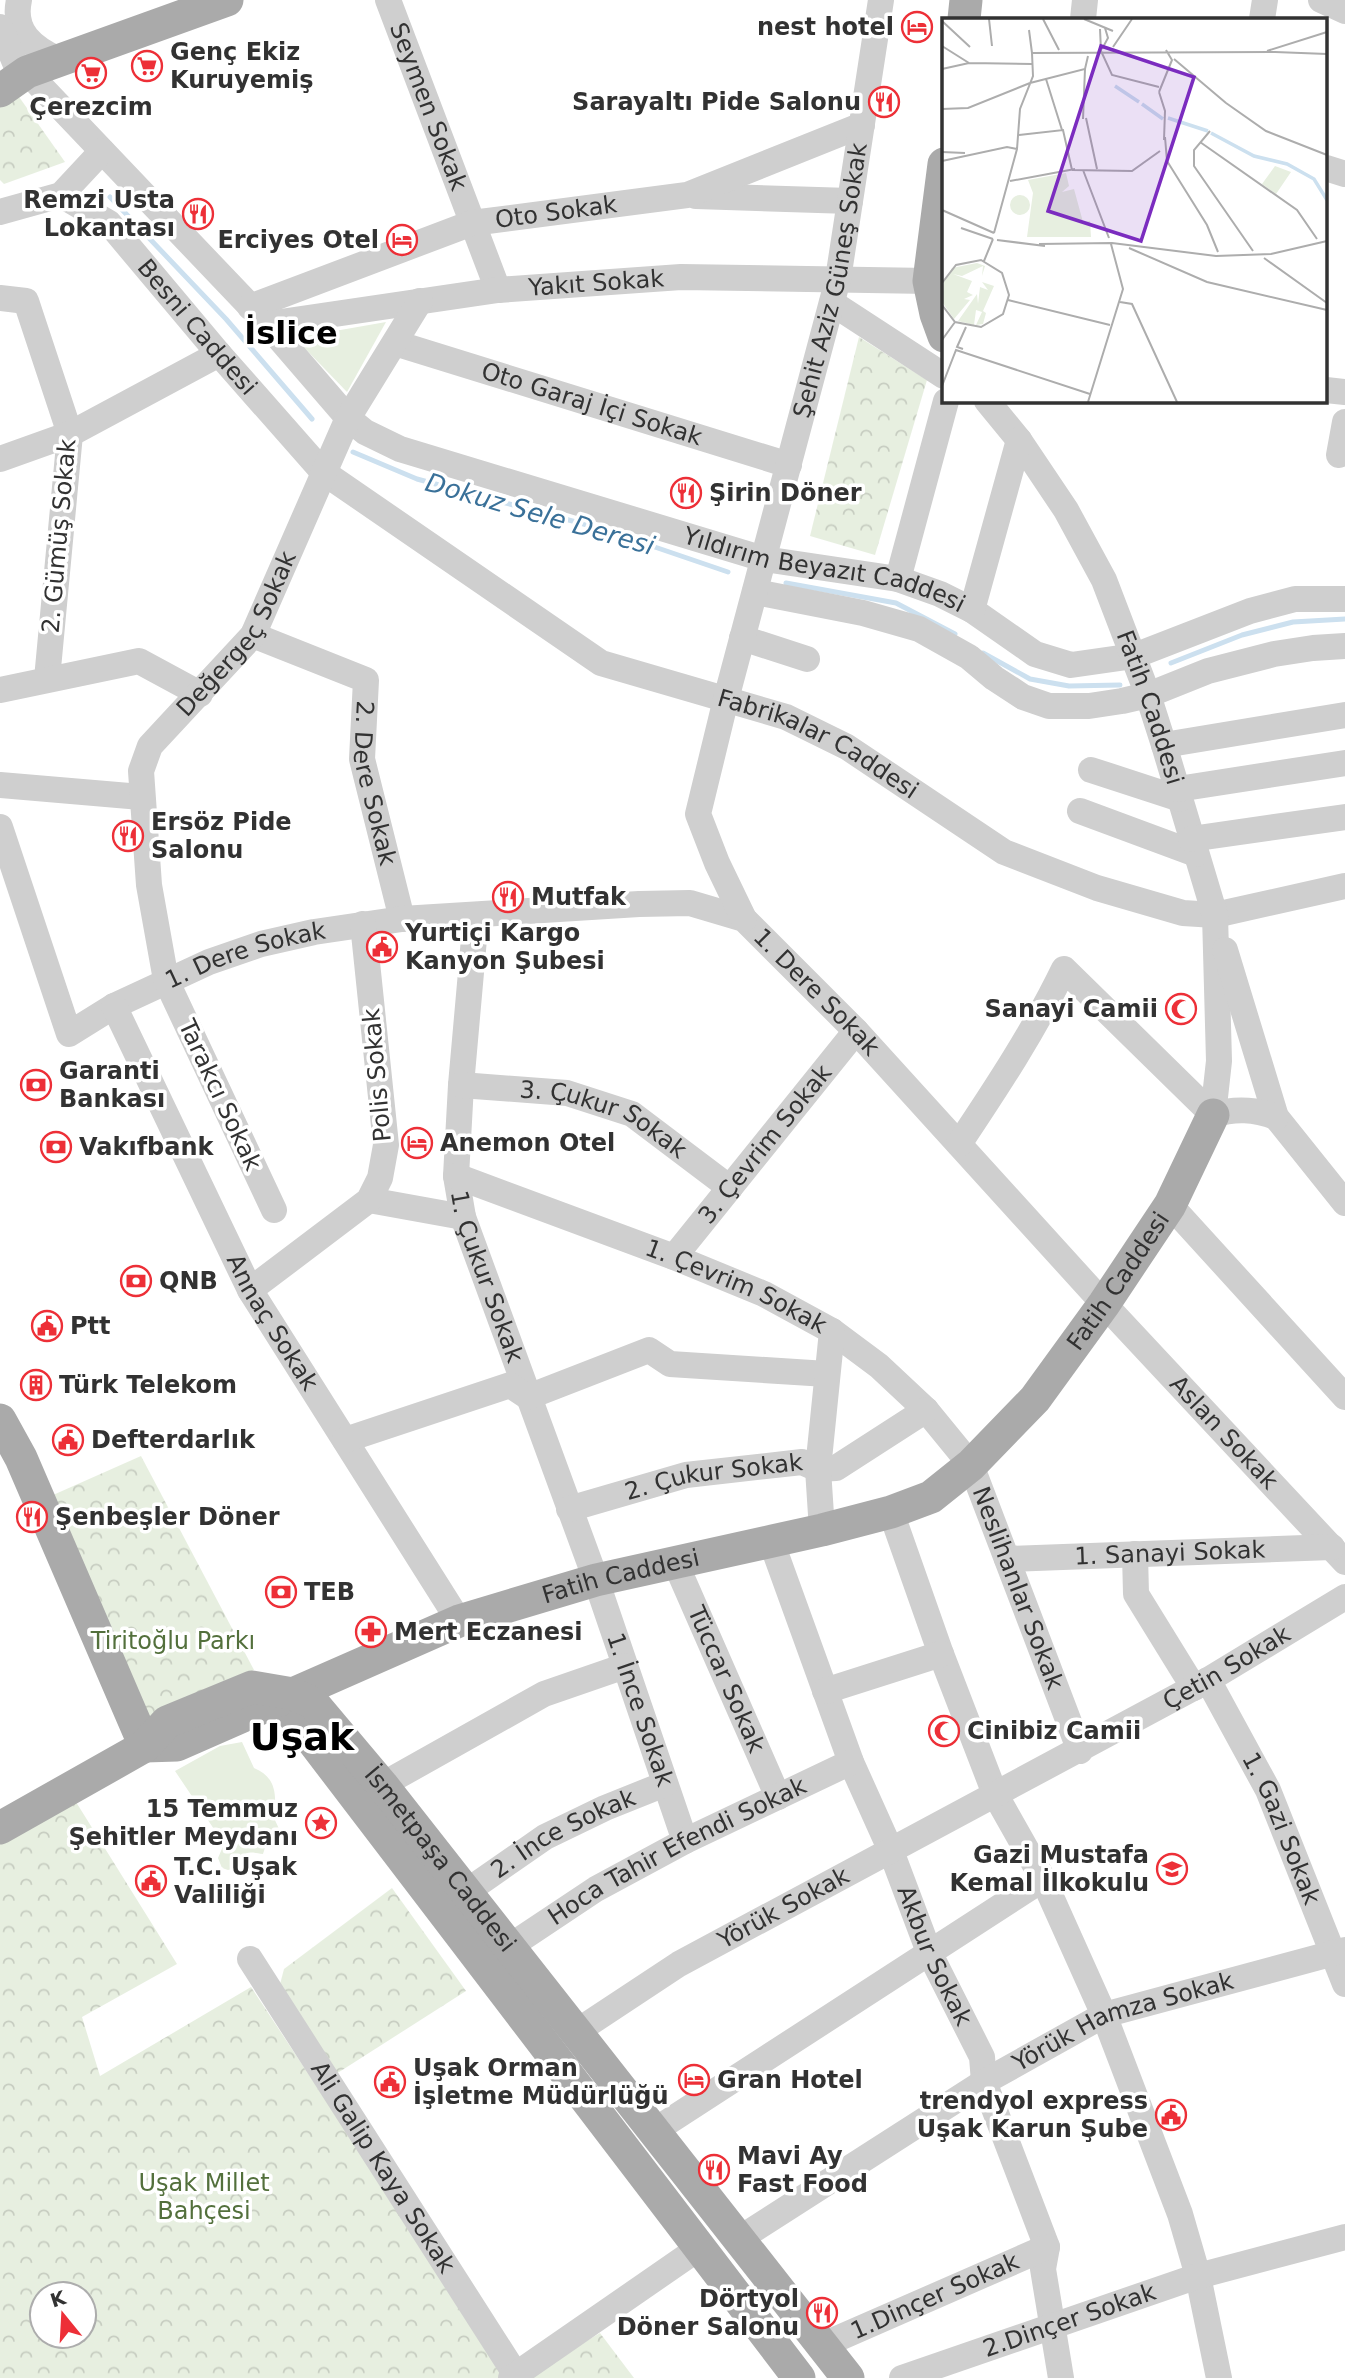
<svg xmlns="http://www.w3.org/2000/svg" width="1345" height="2378" font-family="'DejaVu Sans',sans-serif">
<style>
.green{fill:#e7efe0}
.forest{fill:url(#forest-crowns);fill-rule:evenodd}
.lines{fill:none;stroke-linecap:round;stroke-linejoin:round}
.stream{stroke:#cce0ef;stroke-width:5}
.minor{stroke:#cfcfcf;stroke-width:26}
.major{stroke:#aaa;stroke-width:33}
.labels{text-anchor:middle;stroke-width:7;stroke-linejoin:round;paint-order:stroke}
.poi-label{font-size:24px;font-weight:bold;fill:#323232;stroke:#fff;text-anchor:start}
.street-label{font-size:24px;fill:#323232;stroke:#fff}
.park-label{font-size:24px;fill:#53703c;stroke:#fff}
.water-label{font-size:26px;font-style:italic;fill:#3a7199;stroke:#fff}
.district-label{font-size:32px;font-weight:bold;fill:#000;stroke:#fff}
.town-label{font-size:38px;font-weight:bold;fill:#000;stroke:#fff}
.inset-river{fill:none;stroke:#cce0ef;stroke-width:3.5}
.inset-road{fill:none;stroke:#adadad;stroke-width:2}
.view{fill:#7b2cbf;fill-opacity:0.15;stroke:#7b2cbf;stroke-width:3.5}
.inset-edge{fill:none;stroke:#323232;stroke-width:3.5}
</style>
<defs>
<pattern id="forest-crowns" width="20" height="18" patternUnits="userSpaceOnUse" patternTransform="scale(1.75)"><rect width="20" height="18" fill="#e7efe0"/><path d="M2 6a3 3 0 1 1 6 0M12 15a3 3 0 1 1 6 0" fill="none" stroke="#c7cdc1"/></pattern>
</defs>
<rect width="100%" height="100%" fill="#fff"/>
<!-- green -->
<g class="green">
<path d="M386 322 347 392 295 338Z"/>
<path d="M242 1742 254 1768C271 1775 276 1787 275 1805L269 1803 267 1817 273 1816 281 1833 274 1837 268 1838 263 1854C244 1851 246 1851 236 1868L228 1870 222 1868 218 1858 224 1844 175 1771 220 1746Z"/>
</g>
<!-- forest -->
<g class="forest">
<path d="M17 94 65 162 4 184 0 180V107Z"/>
<path d="M859 337 927 380 875 555 810 536Z"/>
<path d="M141 1456 254 1670 144 1721 44 1499Z"/>
<path d="M76 1802 177 1964 82 2017 100 2076 251 1987 509 2378H0V1844ZM42 2294H84V2336H42Z"/>
<path d="M392 1888 466 1991 336 2074 279 1988 284 1969Z"/>
<path d="M600 2333 634 2378H524Z"/>
</g>
<g class="lines">
<!-- stream -->
<g class="stream">
<path d="M110 197 226 319 312 419"/>
<path d="M353 452 417 479 602 529 728 572"/>
<path d="M786 583 896 603 955 634"/>
<path d="M983 653 1030 679 1069 686 1120 685"/>
<path d="M1171 663 1242 635 1293 622 1345 619"/>
</g>
<!-- minor -->
<g class="minor">
<path d="M19 0C12 32 33 48 59 60"/>
<path id="s1" d="M388 0 498 290"/>
<path d="M1321 0 1345 11"/>
<path d="M1083 19 1085 0"/>
<path d="M1262 19 1265 0"/>
<path id="s2" d="M0 27 16 65 27 72 267 324 348 418 365 432 400 449 764 559 898 579 940 594 972 610 1035 654 1071 665 1134 656 1250 611 1295 599H1345"/>
<path d="M1326 168 1345 174"/>
<path id="s3" d="M61 195 109 223 219 354 323 472 601 663 786 717 847 747 1004 852 1097 888 1183 913 1215 915 1345 886"/>
<path d="M696 196 850 201"/>
<path d="M0 212 61 195 102 151"/>
<path d="M0 298 26 301 70 434 47 679"/>
<path d="M832 303 944 376"/>
<path id="s4" d="M250 307 472 223 687 195 862 125"/>
<path id="s5" d="M267 324 498 290 681 277 929 281"/>
<path id="s6" d="M395 343 789 465"/>
<path d="M1326 390 1345 392"/>
<path id="s7" d="M987 401 1019 440 1066 510 1104 580 1148 695 1164 745 1215 915 1219 1061 1213 1115"/>
<path d="M1339 455 1345 422"/>
<path d="M0 459 70 434 219 354"/>
<path d="M898 579 946 401"/>
<path d="M755 592 863 613 919 629 969 657 994 678 1023 697 1049 706H1089L1122 701 1148 695 1208 671 1274 654 1313 648 1345 646"/>
<path d="M972 610 1019 440"/>
<path id="s8" d="M253 635 366 680 362 759 402 919"/>
<path d="M742 638 807 659"/>
<path d="M0 690 139 661 200 694"/>
<path d="M1164 745 1345 715"/>
<path d="M1091 770 1180 799"/>
<path d="M0 785 141 797"/>
<path d="M1178 789 1345 763"/>
<path d="M1080 811 1196 854"/>
<path id="s9" d="M0 827 69 1034 114 1006 209 962 261 944 314 932 402 919 639 904 690 903 744 919 856 1031 1104 1304 1345 1562"/>
<path d="M1191 839 1345 817"/>
<path id="s10" d="M476 916 461 1085 456 1176 463 1217 596 1580 685 1841"/>
<path id="s11" d="M744 919 717 863 698 814 726 699 838 279 881 0"/>
<path d="M1225 950 1276 1117 1345 1203"/>
<path id="s12" d="M114 1006 250 1290 459 1621"/>
<path id="s13" d="M461 1085 567 1093 632 1114 730 1188"/>
<path d="M1213 1115C1235 1108 1254 1109 1276 1117"/>
<path d="M959 1144C997 1087 1034 1031 1064 969L1213 1115"/>
<path id="s14" d="M456 1176 674 1257 764 1294 832 1331 879 1366 926 1410 971 1465 1080 1751"/>
<path d="M369 1200 463 1217"/>
<path d="M1170 1205 1345 1397"/>
<path id="s15" d="M274 1210 166 980 149 885 141 771 150 746 253 635 348 418 420 301"/>
<path id="s16" d="M674 1257 856 1031"/>
<path d="M250 1290 369 1200 380 1178 386 1145 363 924"/>
<path d="M345 1440 510 1385 528 1397 649 1350 670 1364 827 1374"/>
<path id="s17" d="M569 1509 686 1475 802 1462 818 1469 836 1468 926 1410"/>
<path d="M891 1512 941 1654 995 1794 1043 1879 1104 2015 1180 2214 1198 2276 1219 2378"/>
<path d="M822 1530 818 1469 832 1331"/>
<path id="s18" d="M771 1541 851 1762 891 1851 929 1952 982 2057 984 2082 1047 2247 1043 2269 1061 2378"/>
<path d="M1135 1554 1136 1594 1194 1688"/>
<path id="s19" d="M1007 1559 1332 1547"/>
<path id="s20" d="M675 1562 778 1797"/>
<path id="s21" d="M1208 1680 1268 1790 1345 1984"/>
<path d="M825 1691 941 1654"/>
<path d="M382 1785 544 1694 625 1666"/>
<path id="s22" d="M466 1892 545 1837 605 1808 665 1784"/>
<path id="s23" d="M509 1947 596 1889 685 1841 851 1762"/>
<path id="s24" d="M250 1959 516 2375"/>
<path id="s25" d="M576 2032 679 1964 1208 1680 1345 1597"/>
<path d="M654 2131 1043 1879"/>
<path id="s26" d="M739 2239 984 2082 1104 2015 1345 1950"/>
<path id="s27" d="M823 2345 1047 2247"/>
<path d="M511 2378 699 2248"/>
<path id="s28" d="M902 2378 1198 2276 1345 2237"/>
</g>
<!-- major -->
<g class="major">
<path d="M964 19 966 0"/>
<path d="M0 91 27 72 227 0"/>
<path d="M944 164 929 281 936 314 944 336"/>
<path d="M0 1420 21 1458 145 1746"/>
<path d="M293 1694V1715L799 2378"/>
<path id="s29" d="M145 1746 177 1745 459 1621 596 1580 822 1530 891 1512 931 1497 971 1465 1035 1399 1104 1304 1170 1205 1213 1115"/>
<path id="s30" d="M0 1828 145 1746 167 1722 252 1687 293 1694 313 1703 382 1785 848 2378"/>
</g>
</g>
<!-- icons -->
<defs>
<g id="hotel-ring" transform="scale(1.575)"><circle r="9.5" fill="#fff" stroke="#ed2f37" stroke-width="1.5"/><path d="M-6-4.5h1.5V1H6V5H4.5V3h-9V5H-6ZM-4 0a1.8 1.8 0 1 1 3.6 0ZM.5 0V-2.5h3Q6-2.5 6 0Z" fill="#ed2f37"/></g>
<g id="supermarket-ring" transform="scale(1.575)"><circle r="9.5" fill="#fff" stroke="#ed2f37" stroke-width="1.5"/><path d="M-6-5.5h2.5l.6 2H6L4.5 2H-2.5L-4.4-4H-6ZM-1.5 3.2a1.3 1.3 0 1 0 .1 0ZM3 3.2a1.3 1.3 0 1 0 .1 0Z" fill="#ed2f37"/></g>
<g id="restaurant-ring" transform="scale(1.575)"><circle r="9.5" fill="#fff" stroke="#ed2f37" stroke-width="1.5"/><path d="M-5-6h1v4h1v-4h1v4h1v-4h1v5L-1.5 .5V6h-2V.5L-5-1ZM5-6V6H3V1.5H1.5Q1.5-4 5-6Z" fill="#ed2f37"/></g>
<g id="civic-ring" transform="scale(1.575)"><circle r="9.5" fill="#fff" stroke="#ed2f37" stroke-width="1.5"/><path d="M-.6-6.5H3V-4.5H.6V-3L4-1V1h2V6H-6V1h2V-1L-.6-3ZM-1.2 2.5V6h2.4V2.5Z" fill="#ed2f37"/></g>
<g id="mosque-ring" transform="scale(1.575)"><circle r="9.5" fill="#fff" stroke="#ed2f37" stroke-width="1.5"/><path d="M3.5-4.9A6 6 0 1 0 3.5 4.9A5 5 0 1 1 3.5-4.9Z" fill="#ed2f37"/></g>
<g id="bank-ring" transform="scale(1.575)"><circle r="9.5" fill="#fff" stroke="#ed2f37" stroke-width="1.5"/><path d="M-6-4H6V4H-6ZM0-2.3a2.3 2.3 0 1 0 0 4.6a2.3 2.3 0 1 0 0-4.6Z" fill="#ed2f37"/></g>
<g id="building-ring" transform="scale(1.575)"><circle r="9.5" fill="#fff" stroke="#ed2f37" stroke-width="1.5"/><path d="M-4-6H4V6H1V3H-1V6H-4ZM-2.5-4.3h1.7v1.8h-1.7ZM.8-4.3h1.7v1.8H.8ZM-2.5-1h1.7V.8h-1.7ZM.8-1h1.7V.8H.8Z" fill="#ed2f37"/></g>
<g id="pharmacy-ring" transform="scale(1.575)"><circle r="9.5" fill="#fff" stroke="#ed2f37" stroke-width="1.5"/><path d="M-2-6h4v4h4v4h-4v4h-4v-4h-4v-4h4Z" fill="#ed2f37"/></g>
<g id="sight-ring" transform="scale(1.575)"><circle r="9.5" fill="#fff" stroke="#ed2f37" stroke-width="1.5"/><path d="M0-6L1.8-2.2L6-1.7L2.9 1.2L3.7 5.4L0 3.3L-3.7 5.4L-2.9 1.2L-6-1.7L-1.8-2.2Z" fill="#ed2f37"/></g>
<g id="school-ring" transform="scale(1.575)"><circle r="9.5" fill="#fff" stroke="#ed2f37" stroke-width="1.5"/><path d="M0-5L7-2L0 1L-7-2ZM-4 1L0 2.5L4 1V4Q0 6-4 4Z" fill="#ed2f37"/></g>
</defs>
<g fill-rule="evenodd">
<use href="#hotel-ring" x="917" y="27"/>
<use href="#supermarket-ring" x="147" y="66"/>
<use href="#supermarket-ring" x="91" y="73"/>
<use href="#restaurant-ring" x="884" y="102"/>
<use href="#restaurant-ring" x="198" y="214"/>
<use href="#hotel-ring" x="402" y="240"/>
<use href="#restaurant-ring" x="686" y="493"/>
<use href="#restaurant-ring" x="128" y="836"/>
<use href="#restaurant-ring" x="508" y="897"/>
<use href="#civic-ring" x="382" y="947"/>
<use href="#mosque-ring" x="1181" y="1009"/>
<use href="#bank-ring" x="36" y="1085"/>
<use href="#hotel-ring" x="417" y="1143"/>
<use href="#bank-ring" x="56" y="1147"/>
<use href="#bank-ring" x="136" y="1281"/>
<use href="#civic-ring" x="47" y="1326"/>
<use href="#building-ring" x="36" y="1385"/>
<use href="#civic-ring" x="68" y="1440"/>
<use href="#restaurant-ring" x="32" y="1517"/>
<use href="#bank-ring" x="281" y="1592"/>
<use href="#pharmacy-ring" x="371" y="1632"/>
<use href="#mosque-ring" x="944" y="1731"/>
<use href="#sight-ring" x="321" y="1823"/>
<use href="#school-ring" x="1172" y="1869"/>
<use href="#civic-ring" x="151" y="1881"/>
<use href="#hotel-ring" x="694" y="2080"/>
<use href="#civic-ring" x="390" y="2082"/>
<use href="#civic-ring" x="1171" y="2115"/>
<use href="#restaurant-ring" x="714" y="2170"/>
<use href="#restaurant-ring" x="822" y="2313"/>
</g>
<g class="labels">
<!-- poi labels -->
<g class="poi-label">
<text x="894" y="35" text-anchor="end">nest hotel</text>
<text x="170" y="60">Genç Ekiz<tspan x="170" dy="28">Kuruyemiş</tspan></text>
<text x="861" y="110" text-anchor="end">Sarayaltı Pide Salonu</text>
<text x="91" y="115" text-anchor="middle">Çerezcim</text>
<text x="175" y="208" text-anchor="end">Remzi Usta<tspan x="175" dy="28">Lokantası</tspan></text>
<text x="379" y="248" text-anchor="end">Erciyes Otel</text>
<text x="709" y="501">Şirin Döner</text>
<text x="151" y="830">Ersöz Pide<tspan x="151" dy="28">Salonu</tspan></text>
<text x="531" y="905">Mutfak</text>
<text x="405" y="941">Yurtiçi Kargo<tspan x="405" dy="28">Kanyon Şubesi</tspan></text>
<text x="1158" y="1017" text-anchor="end">Sanayi Camii</text>
<text x="59" y="1079">Garanti<tspan x="59" dy="28">Bankası</tspan></text>
<text x="440" y="1151">Anemon Otel</text>
<text x="79" y="1155">Vakıfbank</text>
<text x="159" y="1289">QNB</text>
<text x="70" y="1334">Ptt</text>
<text x="59" y="1393">Türk Telekom</text>
<text x="91" y="1448">Defterdarlık</text>
<text x="55" y="1525">Şenbeşler Döner</text>
<text x="304" y="1600">TEB</text>
<text x="394" y="1640">Mert Eczanesi</text>
<text x="967" y="1739">Cinibiz Camii</text>
<text x="298" y="1817" text-anchor="end">15 Temmuz<tspan x="298" dy="28">Şehitler Meydanı</tspan></text>
<text x="1149" y="1863" text-anchor="end">Gazi Mustafa<tspan x="1149" dy="28">Kemal İlkokulu</tspan></text>
<text x="174" y="1875">T.C. Uşak<tspan x="174" dy="28">Valiliği</tspan></text>
<text x="413" y="2076">Uşak Orman<tspan x="413" dy="28">İşletme Müdürlüğü</tspan></text>
<text x="717" y="2088">Gran Hotel</text>
<text x="1148" y="2109" text-anchor="end">trendyol express<tspan x="1148" dy="28">Uşak Karun Şube</tspan></text>
<text x="737" y="2164">Mavi Ay<tspan x="737" dy="28">Fast Food</tspan></text>
<text x="799" y="2307" text-anchor="end">Dörtyol<tspan x="799" dy="28">Döner Salonu</tspan></text>
</g>
<!-- street labels -->
<g class="street-label">
<text dy="8" stroke="none"><textPath href="#s1" startOffset="114">Seymen Sokak</textPath></text>
<text dy="8" stroke="none"><textPath href="#s4" startOffset="322">Oto Sokak</textPath></text>
<text dy="8" stroke="none"><textPath href="#s11" startOffset="665">Şehit Aziz Güneş Sokak</textPath></text>
<text dy="8" stroke="none"><textPath href="#s5" startOffset="332">Yakıt Sokak</textPath></text>
<text dy="8" stroke="none"><textPath href="#s3" startOffset="192">Besni Caddesi</textPath></text>
<text dy="8" stroke="none"><textPath href="#s6" startOffset="206">Oto Garaj İçi Sokak</textPath></text>
<text transform="translate(59 536) rotate(-85)" y="8">2. Gümüş Sokak</text>
<text dy="8" stroke="none"><textPath href="#s2" startOffset="1029">Yıldırım Beyazıt Caddesi</textPath></text>
<text dy="8" stroke="none"><textPath href="#s15" startOffset="635">Değergeç Sokak</textPath></text>
<text dy="8" stroke="none"><textPath href="#s7" startOffset="350">Fatih Caddesi</textPath></text>
<text dy="8" stroke="none"><textPath href="#s3" startOffset="954">Fabrikalar Caddesi</textPath></text>
<text dy="8" stroke="none"><textPath href="#s8" startOffset="226">2. Dere Sokak</textPath></text>
<text dy="8" stroke="none"><textPath href="#s9" startOffset="413">1. Dere Sokak</textPath></text>
<text dy="8" stroke="none"><textPath href="#s9" startOffset="1022">1. Dere Sokak</textPath></text>
<text transform="translate(377 1075) rotate(-95)" y="8">Polis Sokak</text>
<text transform="translate(220 1095) rotate(65)" y="8">Tarakcı Sokak</text>
<text dy="8" stroke="none"><textPath href="#s13" startOffset="149">3. Çukur Sokak</textPath></text>
<text dy="8" stroke="none"><textPath href="#s16" startOffset="145">3. Çevrim Sokak</textPath></text>
<text dy="8" stroke="none"><textPath href="#s10" startOffset="366">1. Çukur Sokak</textPath></text>
<text dy="8" stroke="none"><textPath href="#s29" startOffset="1116">Fatih Caddesi</textPath></text>
<text dy="8" stroke="none"><textPath href="#s14" startOffset="301">1. Çevrim Sokak</textPath></text>
<text dy="8" stroke="none"><textPath href="#s12" startOffset="354">Annaç Sokak</textPath></text>
<text dy="8" stroke="none"><textPath href="#s9" startOffset="1622">Aslan Sokak</textPath></text>
<text dy="8" stroke="none"><textPath href="#s17" startOffset="149">2. Çukur Sokak</textPath></text>
<text dy="8" stroke="none"><textPath href="#s19" startOffset="163">1. Sanayi Sokak</textPath></text>
<text dy="8" stroke="none"><textPath href="#s29" startOffset="508">Fatih Caddesi</textPath></text>
<text dy="8" stroke="none"><textPath href="#s14" startOffset="733">Neslihanlar Sokak</textPath></text>
<text dy="8" stroke="none"><textPath href="#s25" startOffset="746">Çetin Sokak</textPath></text>
<text dy="8" stroke="none"><textPath href="#s20" startOffset="128">Tüccar Sokak</textPath></text>
<text dy="8" stroke="none"><textPath href="#s10" startOffset="826">1. İnce Sokak</textPath></text>
<text dy="8" stroke="none"><textPath href="#s21" startOffset="166">1. Gazi Sokak</textPath></text>
<text dy="8" stroke="none"><textPath href="#s22" startOffset="114">2. İnce Sokak</textPath></text>
<text dy="8" stroke="none"><textPath href="#s23" startOffset="194">Hoca Tahir Efendi Sokak</textPath></text>
<text dy="8" stroke="none"><textPath href="#s30" startOffset="556">İsmetpaşa Caddesi</textPath></text>
<text dy="8" stroke="none"><textPath href="#s25" startOffset="242">Yörük Sokak</textPath></text>
<text dy="8" stroke="none"><textPath href="#s18" startOffset="446">Akbur Sokak</textPath></text>
<text dy="8" stroke="none"><textPath href="#s26" startOffset="444">Yörük Hamza Sokak</textPath></text>
<text dy="8" stroke="none"><textPath href="#s24" startOffset="247">Ali Galip Kaya Sokak</textPath></text>
<text dy="8" stroke="none"><textPath href="#s27" startOffset="122">1.Dinçer Sokak</textPath></text>
<text dy="8" stroke="none"><textPath href="#s28" startOffset="177">2.Dinçer Sokak</textPath></text>
</g>
<!-- park labels -->
<g class="park-label">
<text x="173" y="1649">Tiritoğlu Parkı</text>
<text x="204" y="2191">Uşak Millet<tspan x="204" dy="28">Bahçesi</tspan></text>
</g>
<!-- water labels -->
<g class="water-label">
<text transform="translate(540 514) rotate(16)" y="9">Dokuz Sele Deresi</text>
</g>
<!-- district labels -->
<g class="district-label">
<text x="291" y="344">İslice</text>
</g>
<!-- town labels -->
<g class="town-label">
<text x="302" y="1750">Uşak</text>
</g>
</g>
<!-- overview -->
<g transform="translate(942 18)">
<rect width="385" height="385" fill="#fff"/>
<path d="M68 187a10 10 0 1 1 20 0a10 10 0 1 1-20 0ZM35 245 43 248 40 258 41 248 20 258 11 256 30 263 25 274 31 277 22 281 28 282 12 301 0 284 2 263 10 250ZM40 264 52 268 41 293 44 295 41 306 34 307 40 294 34 292 32 307 16 303 35 276 36 286 38 269 46 272Z" fill="#e7efe0"/>
<path d="M333 148 349 154 334 176 320 166ZM124 155 127 168 120 174 132 171 141 204 148 203 149 219H85L91 175 86 162Z" fill="#e7efe0"/>
<path class="inset-river" d="M173 68 197 84M200 86 221 101M226 100 266 113M269 115 312 138 345 146 372 161 385 182"/>
<path class="inset-road" d="M47 1 50 28M101 1 117 32M142 1 171 13M0 3 28 29M158 11 159 33 170 57 217 69M87 12 90 35M0 28 27 45M171 29 190 1M160 31 166 20 163 10M325 33 385 14M333 34 385 36M232 41 284 85M0 51 27 45 90 46M104 61 120 112M88 65 143 51 146 38M217 74 223 93 222 122M217 74 230 42 224 32M284 85 324 113 385 137M0 91 26 90 88 65M144 100 155 151M141 101 143 51M268 113 252 132V148L311 233M77 117 121 112 130 152M223 119 225 143 265 207 276 234M258 124 355 192 375 221M0 134 23 135M0 143 65 129 75 131M130 152 190 153 218 133M141 152 167 220M68 163 133 151M0 192 52 215M19 210 51 221M52 215 75 131 78 91 91 58 90 35 333 34M55 222 103 228M97 226 170 225 274 238 329 236 385 223M187 230 265 264 385 292M322 240 385 285M42 243 51 221M0 265 14 247 39 242 60 255 67 277 61 296 39 309 13 304 0 287M66 282 168 307M178 284 190 286 235 384M0 322 13 304M21 331 15 329 24 309M0 368 14 332 148 376M146 384 181 271 169 226"/>
<path class="view" d="M159 28 252 59 199 223 106 193Z"/>
<rect width="385" height="385" class="inset-edge"/>
</g>
<!-- north arrow -->
<g transform="translate(63 2315) rotate(342)"><circle r="33" fill="#ffffff" stroke="#adadad" stroke-width="2"/>
<path d="M0-5L12 26L0 18L-12 26Z" fill="#ed2f37"/>
<text y="-10" font-size="19" font-weight="bold" text-anchor="middle" fill="#323232">K</text>
</g>
</svg>
